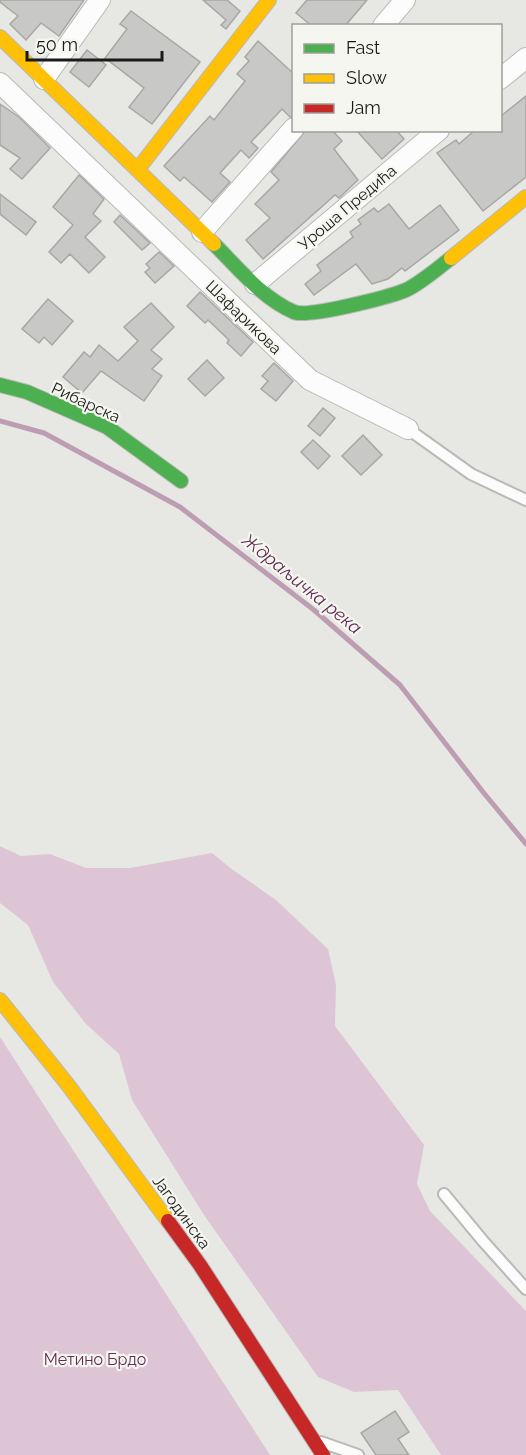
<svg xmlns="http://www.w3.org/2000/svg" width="526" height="1455" font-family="Raleway,sans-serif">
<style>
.green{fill:#dec5d5}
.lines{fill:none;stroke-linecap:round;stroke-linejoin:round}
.stream{stroke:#bc9db2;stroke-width:5}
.building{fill:#c8c8c6;stroke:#a7a7a5;stroke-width:1.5}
.lane-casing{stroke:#b9b9b7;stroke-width:14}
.street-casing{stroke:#b9b9b7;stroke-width:22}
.fast-casing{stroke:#b9b9b7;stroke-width:16}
.slow-casing{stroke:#b9b9b7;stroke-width:16}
.jam-casing{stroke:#b9b9b7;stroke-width:16}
.lane{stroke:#fbfcfb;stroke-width:10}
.street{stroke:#fbfcfb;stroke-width:20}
.fast{stroke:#4caf50;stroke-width:14}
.slow{stroke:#ffc107;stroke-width:14}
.jam{stroke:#c62828;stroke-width:14}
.labels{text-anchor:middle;stroke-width:4.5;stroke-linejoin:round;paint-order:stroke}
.street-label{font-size:16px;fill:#1a1a18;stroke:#f6f6f0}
.park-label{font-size:16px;fill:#642c56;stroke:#f6f6f0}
.water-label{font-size:18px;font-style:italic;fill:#622a54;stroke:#f6f6f0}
</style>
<rect width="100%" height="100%" fill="#e7e8e4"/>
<!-- green -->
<g class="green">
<path d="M0 846 21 856 50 854 86 868H130L212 853 233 870 276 900 328 949 336 985 335 1026 424 1145 417 1184 430 1211 526 1311V1455H441L398 1390 354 1392 318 1377 204 1215 132 1100 119 1054 86 1024 53 982 28 925 0 903Z"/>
<path d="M0 1037 270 1455H0Z"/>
</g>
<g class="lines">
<!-- stream -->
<path class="stream" d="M0 421 44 433 180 507 314 610 400 685 483 792 526 844"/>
</g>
<!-- building -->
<g class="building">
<path d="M0 0H84L59 36 41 23 26 40 10 24 18 16 0 2Z"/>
<path d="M203 0H227L240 11 226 29 221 25 226 20Z"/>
<path d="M307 0H367L345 26H312L296 13Z"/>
<path d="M131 11 200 62 152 124 129 107 144 88 105 58 127 29 120 24Z"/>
<path d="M258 41 294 74V116L290 117 282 109 251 142 258 148 249 158 241 150 220 173 230 182 212 202 184 177 180 181 164 166 210 116 214 120 245 81 237 74 249 61 245 57Z"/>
<path d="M87 50 106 65 89 87 70 72Z"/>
<path d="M526 96V177L483 211 437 153 456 140 459 144 475 130H501V116Z"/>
<path d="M0 104 19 117 50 148 22 179 10 169 20 158 0 145Z"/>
<path d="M306 130H332L342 141 334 149 358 180 339 198 335 195 263 259 246 240 270 218 255 204 279 180 271 172Z"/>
<path d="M356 130H396L404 139 382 159Z"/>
<path d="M79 175 104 199 93 214 101 221 85 237 105 257 89 273 70 254 61 263 49 252 73 225 53 207Z"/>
<path d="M0 194 36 222 26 235 0 214Z"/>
<path d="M389 204 409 229 440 205 459 230 405 271 402 268 388 279 372 284 356 264 314 295 305 284 321 271 317 265 353 237 350 232 361 224 358 220 374 208 378 212Z"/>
<path d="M120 215 150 243 142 250 114 222Z"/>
<path d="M159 252 174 266 155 283 145 272 150 268 146 264Z"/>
<path d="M200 292 253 342 241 356 227 343 229 340 208 320 205 323 187 306Z"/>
<path d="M48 299 73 321 52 345 44 337 39 343 22 329Z"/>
<path d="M151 303 174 327 151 350 162 359 152 369 162 376 144 401 101 371 82 393 63 377 84 352 90 357 99 345 118 361 138 341 124 327Z"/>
<path d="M207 360 224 378 205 396 188 379Z"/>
<path d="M274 363 293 381 276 401 261 389 268 381 262 376Z"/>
<path d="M323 408 335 418 320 436 308 426Z"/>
<path d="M363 435 382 455 361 475 342 456Z"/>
<path d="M313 440 330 456 318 469 301 452Z"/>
<path d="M395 1411 409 1432 398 1439 409 1455H376L361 1433Z"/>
</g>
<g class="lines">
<!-- lane casing -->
<g class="lane-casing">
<g id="lane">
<path d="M408 429 471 474 526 500"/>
<path d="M444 1194 483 1241 526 1289"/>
<path d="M321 1442 358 1455"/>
</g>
</g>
<!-- street casing -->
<g class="street-casing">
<g id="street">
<path d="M383 26 405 0"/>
<path d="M44 79 100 0"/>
<path d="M500 79 526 58"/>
<path d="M0 83 310 380 408 429"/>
<path d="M202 232 294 128"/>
<path d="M255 284 439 130"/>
</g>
</g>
<!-- fast casing -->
<g class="fast-casing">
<g id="fast">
<path d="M214 244C238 268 263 299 294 312 308 318 389 297 406 290 421 283 437 269 451 258"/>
<path d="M0 385 27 392 107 427 181 481"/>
</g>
</g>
<!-- slow casing -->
<g class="slow-casing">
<g id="slow">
<path d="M0 37 214 244"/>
<path d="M138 169 269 0"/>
<path d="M451 258 526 197"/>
<path d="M0 1000 68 1085 168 1221"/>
</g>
</g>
<!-- jam casing -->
<g class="jam-casing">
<path id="jam" d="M168 1221 200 1265 323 1455"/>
</g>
<!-- lane -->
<use href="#lane" class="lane"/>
<!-- street -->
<use href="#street" class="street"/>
<!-- fast -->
<use href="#fast" class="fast"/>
<!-- slow -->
<use href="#slow" class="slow"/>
<!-- jam -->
<use href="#jam" class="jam"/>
</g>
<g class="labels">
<!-- street labels -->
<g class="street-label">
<text transform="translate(347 207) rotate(-40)" y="6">Уроша Предића</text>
<text transform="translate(244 317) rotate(44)" y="6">Шафарикова</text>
<text transform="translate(86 402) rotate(25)" y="6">Рибарска</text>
<text transform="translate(182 1212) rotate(54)" y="6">Јагодинска</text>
</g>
<!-- park labels -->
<g class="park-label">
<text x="95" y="1365">Метино Брдо</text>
</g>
<!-- water labels -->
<g class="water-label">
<text transform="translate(302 584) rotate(39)" y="6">Ждраљичка река</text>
</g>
</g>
<!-- legend -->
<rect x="292" y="24" width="210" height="108" fill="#f6f6f0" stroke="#9e9e9a" stroke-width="1.5"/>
<rect x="304" y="44" width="30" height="9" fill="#4caf50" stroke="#9e9e9a" stroke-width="1.5"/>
<text x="346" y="54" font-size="18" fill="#1a1a18">Fast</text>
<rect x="304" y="74" width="30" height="9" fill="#ffc107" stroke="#9e9e9a" stroke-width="1.5"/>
<text x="346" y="84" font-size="18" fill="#1a1a18">Slow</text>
<rect x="304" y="104" width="30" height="9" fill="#c62828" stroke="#9e9e9a" stroke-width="1.5"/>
<text x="346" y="114" font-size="18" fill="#1a1a18">Jam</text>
<!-- scale -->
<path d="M27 51v9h135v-9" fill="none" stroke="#1a1a18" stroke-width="3"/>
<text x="36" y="51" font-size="18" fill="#1a1a18" stroke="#f6f6f0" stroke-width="4.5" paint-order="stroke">50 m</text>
</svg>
